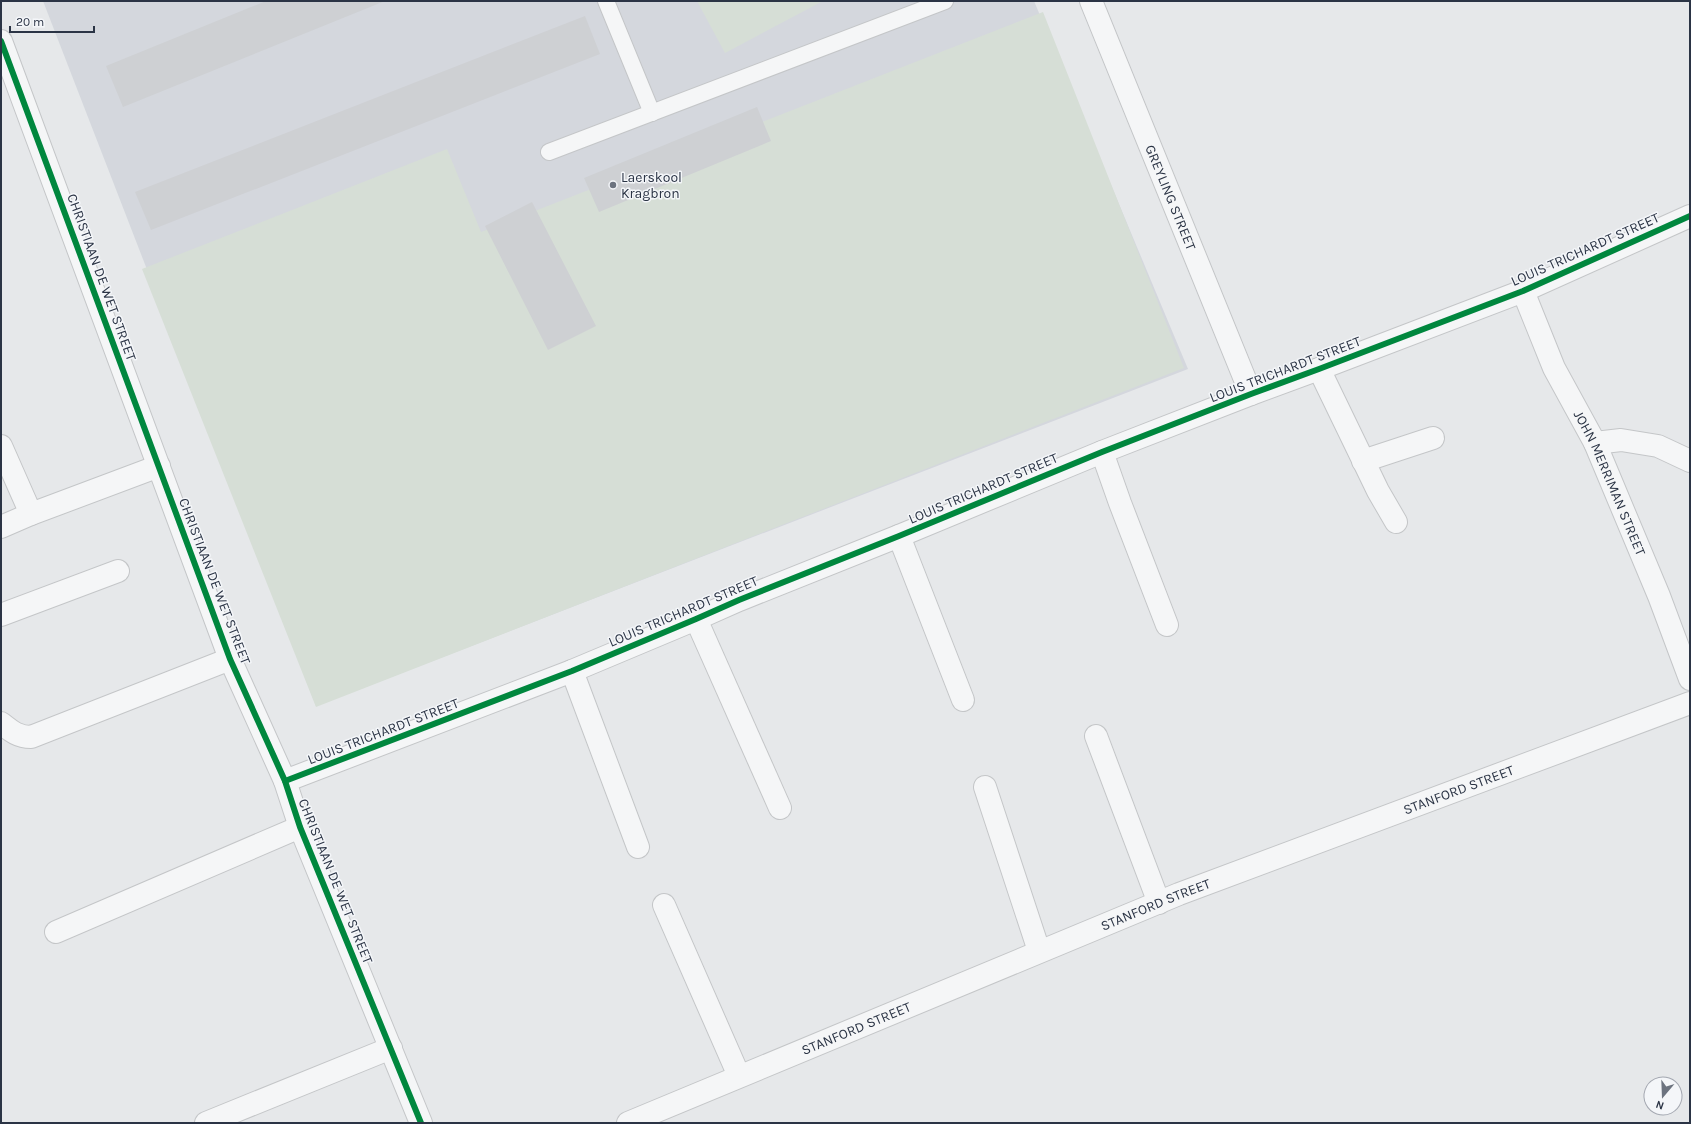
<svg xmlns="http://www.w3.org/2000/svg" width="1691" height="1124" font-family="Karla,sans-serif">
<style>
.built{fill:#d4d7dd}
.pitch{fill:#d6ded6}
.building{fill:#ced0d3}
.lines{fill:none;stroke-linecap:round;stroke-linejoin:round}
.lane-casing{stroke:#c4c6c8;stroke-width:18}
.street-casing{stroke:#c4c6c8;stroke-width:24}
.lane{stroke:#f5f6f7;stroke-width:16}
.street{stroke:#f5f6f7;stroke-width:22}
.cycleway-casing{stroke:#f4f6f9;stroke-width:8}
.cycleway{stroke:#00873e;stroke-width:6}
.poi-dot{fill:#6c737f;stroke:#f4f6f9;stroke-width:1.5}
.labels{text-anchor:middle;stroke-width:3;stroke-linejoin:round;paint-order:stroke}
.poi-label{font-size:14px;fill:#2b3445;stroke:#f4f6f9;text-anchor:start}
.street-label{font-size:14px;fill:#2b3445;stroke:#f4f6f9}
</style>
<rect width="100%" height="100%" fill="#e6e8ea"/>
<!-- built -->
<path class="built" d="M43 1H1034L1188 369 316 706Z"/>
<!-- pitch -->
<g class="pitch">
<path d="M697 1H823L725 53Z"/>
<path d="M1043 12 1184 368 316 707 142 269 447 149 481 232Z"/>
</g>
<!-- building -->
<g class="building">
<path d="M266 1H385L123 107 106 66Z"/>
<path d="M585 16 600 54 151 230 135 192Z"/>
<path d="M757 107 771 141 599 212 584 178Z"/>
<path d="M532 202 596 326 548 350 485 226Z"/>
</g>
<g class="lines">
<!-- lane casing -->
<g class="lane-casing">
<g id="lane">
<path d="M606 1 652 113"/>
<path d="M549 152 945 1"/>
</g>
</g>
<!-- street casing -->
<g class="street-casing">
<g id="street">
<path id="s1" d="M1091 1 1251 394"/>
<path d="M1 41 230 659 285 781 300 827 421 1123"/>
<path id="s2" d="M1523 291 1554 368 1595 443 1659 596 1690 679"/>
<path d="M1319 369 1378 491 1396 522"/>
<path d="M1595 443 1621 440 1658 446 1690 461"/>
<path d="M1 446 31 514"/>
<path d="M1102 452 1120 503 1167 625"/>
<path d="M1363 461 1433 438"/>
<path d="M1 527 31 514 159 466"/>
<path d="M899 536 963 700"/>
<path d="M1 615 118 571"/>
<path d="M696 619 780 808"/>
<path d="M572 671 638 847"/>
<path d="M1 723C11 731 18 737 31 737L230 659"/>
<path d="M1096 736 1159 903"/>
<path d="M285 781 572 671 696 619 739 600 899 536 1102 452 1251 394 1319 369 1523 291 1690 216"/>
<path d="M985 787 1039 951"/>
<path d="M664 905 739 1076"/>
<path d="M56 932 300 827"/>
<path d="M206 1123 391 1048"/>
<path id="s3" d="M628 1123 1179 894 1690 703"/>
</g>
</g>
<!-- lane -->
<use href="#lane" class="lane"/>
<!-- street -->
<use href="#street" class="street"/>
<!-- cycleway casing -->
<g class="cycleway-casing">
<g id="cycleway">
<path d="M1 41 230 659 285 781 300 827 421 1123"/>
<path d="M285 781 572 671 696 619 739 600 899 536 1102 452 1251 394 1319 369 1523 291 1690 216"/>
</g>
</g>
<!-- cycleway -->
<use href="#cycleway" class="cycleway"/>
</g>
<!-- markers -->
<circle class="poi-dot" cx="613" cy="185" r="4"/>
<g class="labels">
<!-- poi labels -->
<g class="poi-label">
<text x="621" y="182">Laerskool<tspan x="621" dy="16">Kragbron</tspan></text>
</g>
<!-- street labels -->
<g class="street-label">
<text dy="5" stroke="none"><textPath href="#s1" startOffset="212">GREYLING STREET</textPath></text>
<text transform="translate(1585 249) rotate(-24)" y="5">LOUIS TRICHARDT STREET</text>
<text transform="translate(102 277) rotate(70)" y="5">CHRISTIAAN DE WET STREET</text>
<text transform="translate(1285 369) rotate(-21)" y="5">LOUIS TRICHARDT STREET</text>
<text dy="5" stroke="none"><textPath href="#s2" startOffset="211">JOHN MERRIMAN STREET</textPath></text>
<text transform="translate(983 488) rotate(-23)" y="5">LOUIS TRICHARDT STREET</text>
<text transform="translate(215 581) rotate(69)" y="5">CHRISTIAAN DE WET STREET</text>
<text transform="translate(683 611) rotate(-23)" y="5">LOUIS TRICHARDT STREET</text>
<text transform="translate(383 731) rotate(-21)" y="5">LOUIS TRICHARDT STREET</text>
<text dy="5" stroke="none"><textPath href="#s3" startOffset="895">STANFORD STREET</textPath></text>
<text transform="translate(336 881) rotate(68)" y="5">CHRISTIAAN DE WET STREET</text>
<text dy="5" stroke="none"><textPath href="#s3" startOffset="571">STANFORD STREET</textPath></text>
<text dy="5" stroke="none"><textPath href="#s3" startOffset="247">STANFORD STREET</textPath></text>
</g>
</g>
<!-- border -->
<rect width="1691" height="1124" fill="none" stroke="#2b3445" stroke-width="4"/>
<!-- north arrow -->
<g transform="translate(1663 1096) rotate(199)"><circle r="19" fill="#f4f6f9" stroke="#a4a8b1"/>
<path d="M0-3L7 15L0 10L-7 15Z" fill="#6c737f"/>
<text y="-6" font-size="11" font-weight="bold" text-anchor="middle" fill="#2b3445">N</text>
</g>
<!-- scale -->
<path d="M10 26v6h84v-6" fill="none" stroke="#2b3445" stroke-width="2"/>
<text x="16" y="26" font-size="12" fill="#2b3445" stroke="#f4f6f9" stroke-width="3" paint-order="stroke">20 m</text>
</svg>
